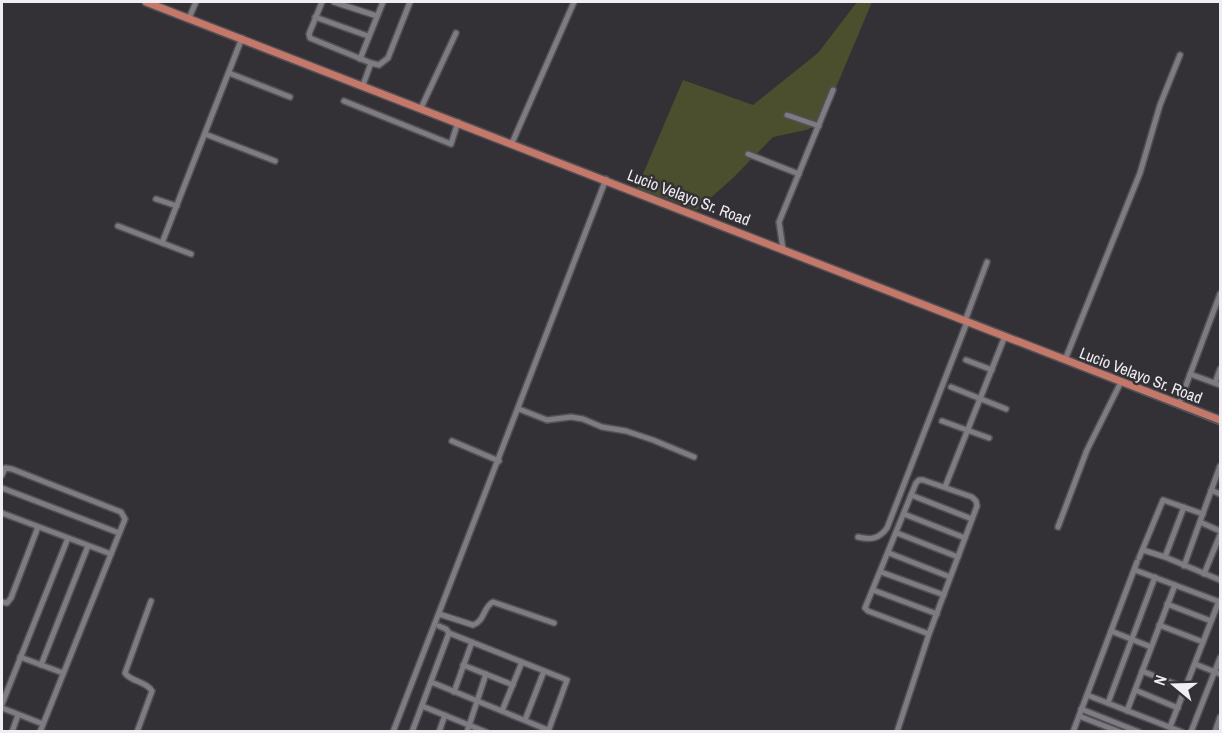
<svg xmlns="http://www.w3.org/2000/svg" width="1222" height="733" font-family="'Archivo Narrow',sans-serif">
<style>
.green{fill:#4c4f2e}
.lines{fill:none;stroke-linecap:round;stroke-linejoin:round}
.stream{stroke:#4a7087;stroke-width:1.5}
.minor-casing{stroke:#525054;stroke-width:8}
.major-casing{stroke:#525054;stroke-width:10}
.minor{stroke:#7e7b82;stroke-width:5}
.major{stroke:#c47869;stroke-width:7}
.labels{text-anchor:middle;stroke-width:5;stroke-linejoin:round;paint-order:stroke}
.street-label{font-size:16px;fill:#f0eef2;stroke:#333036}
</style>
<rect width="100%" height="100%" fill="#333036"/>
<!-- green -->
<path class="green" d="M857 2H872L821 123 806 130 773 137 733 178 697 210 637 188 683 80 753 105 818 53Z"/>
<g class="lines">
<!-- stream -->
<g class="stream">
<path d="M983 331 1001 338"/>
<path d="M1005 340 1117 384"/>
<path d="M1122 386 1220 425"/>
</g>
<!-- minor casing -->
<g class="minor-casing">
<g id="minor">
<path d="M322 2 309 34 310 38 371 63"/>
<path d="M334 2 377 16"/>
<path d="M315 17 368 36"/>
<path d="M189 18 196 2"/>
<path d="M360 59 383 2"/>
<path d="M229 73 290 97"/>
<path d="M363 85 371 63 379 65 388 58 410 2"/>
<path d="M344 101 451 144 458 122"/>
<path d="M421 108 456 33"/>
<path d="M787 115 819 126"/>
<path d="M205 134 275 161"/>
<path d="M512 143 574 2"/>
<path d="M748 154 799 174"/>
<path d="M156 199 177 206"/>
<path d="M118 226 191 254"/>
<path d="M162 243 242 38"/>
<path d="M783 249 779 222 833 90"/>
<path d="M965 321 987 262"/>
<path d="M966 360 992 370"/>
<path d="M1065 360 1140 173 1160 105 1180 55"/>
<path d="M1190 374 1220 385"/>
<path d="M1215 383 1220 369"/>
<path d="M951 387 1006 409"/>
<path d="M1179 404 1220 294"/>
<path d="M519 409 547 420 571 417 583 419 602 427 626 431 653 440 694 457"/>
<path d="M942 421 989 438"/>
<path d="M452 441 499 461"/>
<path d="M2 475 5 468 12 469 121 512 125 519 40 732"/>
<path d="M945 487 1005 336"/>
<path d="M2 488 119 533"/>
<path d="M1211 490 1220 494"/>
<path d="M911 495 972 519"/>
<path d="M1184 507 1165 557 1220 580"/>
<path d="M2 513 111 554"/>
<path d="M904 514 965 538"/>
<path d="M1200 522 1220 531"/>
<path d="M1058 527 1087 450 1121 382"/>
<path d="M897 533 958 557"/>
<path d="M858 537C871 540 879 539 887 528L967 322"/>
<path d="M1143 550 1165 557"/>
<path d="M889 553 950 577"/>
<path d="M1139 558 1163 500 1203 514"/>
<path d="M1184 566 1220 466"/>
<path d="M1135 570 1220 602"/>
<path d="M881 572 944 595"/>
<path d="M1204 574 1220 535"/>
<path d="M873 590 937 614"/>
<path d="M2 602 7 603 11 598 38 527"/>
<path d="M1167 604 1211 621"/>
<path d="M439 614 473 625C485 621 483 607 493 602L554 623"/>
<path d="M1159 625 1203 642"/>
<path d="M439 626 446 629 449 633 567 680 548 732"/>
<path d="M1111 631 1151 647"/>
<path d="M20 657 63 673"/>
<path d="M1195 664 1220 674"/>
<path d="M41 665 88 546"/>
<path d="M463 665 513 685"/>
<path d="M1142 671 1185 688"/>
<path d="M431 682 548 730"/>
<path d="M1135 690 1178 708"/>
<path d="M454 692 472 642"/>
<path d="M1087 695 1182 732"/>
<path d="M1108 703 1155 577"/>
<path d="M2 704 68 538"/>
<path d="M422 706 486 732"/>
<path d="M2 708 43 724"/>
<path d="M1081 709 1139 732"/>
<path d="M502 711 522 662"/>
<path d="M1127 711 1175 585"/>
<path d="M1079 716 1120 732"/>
<path d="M525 720 544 671"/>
<path d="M1170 727 1219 601"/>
<path d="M12 732 18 715"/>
<path d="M137 732 152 691C146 681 131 682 125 673L151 601"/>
<path d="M393 732 606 179"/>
<path d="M412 732 449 633"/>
<path d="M439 732 445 715"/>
<path d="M467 732 486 674"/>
<path d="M897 732 929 634 977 506 976 501 972 497 923 480H919L916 483 865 608 868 611 929 634"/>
<path d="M1073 732 1137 562"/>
<path d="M1191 732 1220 658"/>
<path d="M1215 732 1220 717"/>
</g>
</g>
<!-- major casing -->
<g class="major-casing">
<path id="major" d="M146 2 1220 420"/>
</g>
<!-- minor -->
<use href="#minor" class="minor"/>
<!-- major -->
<use href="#major" class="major"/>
</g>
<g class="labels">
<!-- street labels -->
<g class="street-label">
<text transform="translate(689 197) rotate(21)" y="6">Lucio Velayo Sr. Road</text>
<text transform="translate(1141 375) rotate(21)" y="6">Lucio Velayo Sr. Road</text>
</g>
</g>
<!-- border -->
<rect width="1222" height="733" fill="none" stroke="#f0eef2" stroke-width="6"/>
<!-- north arrow -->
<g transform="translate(1174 685) rotate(289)" stroke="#333036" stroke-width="4.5" paint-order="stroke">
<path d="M0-4.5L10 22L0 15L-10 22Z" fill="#f0eef2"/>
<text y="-9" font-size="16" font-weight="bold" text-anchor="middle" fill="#f0eef2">N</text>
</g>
</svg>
